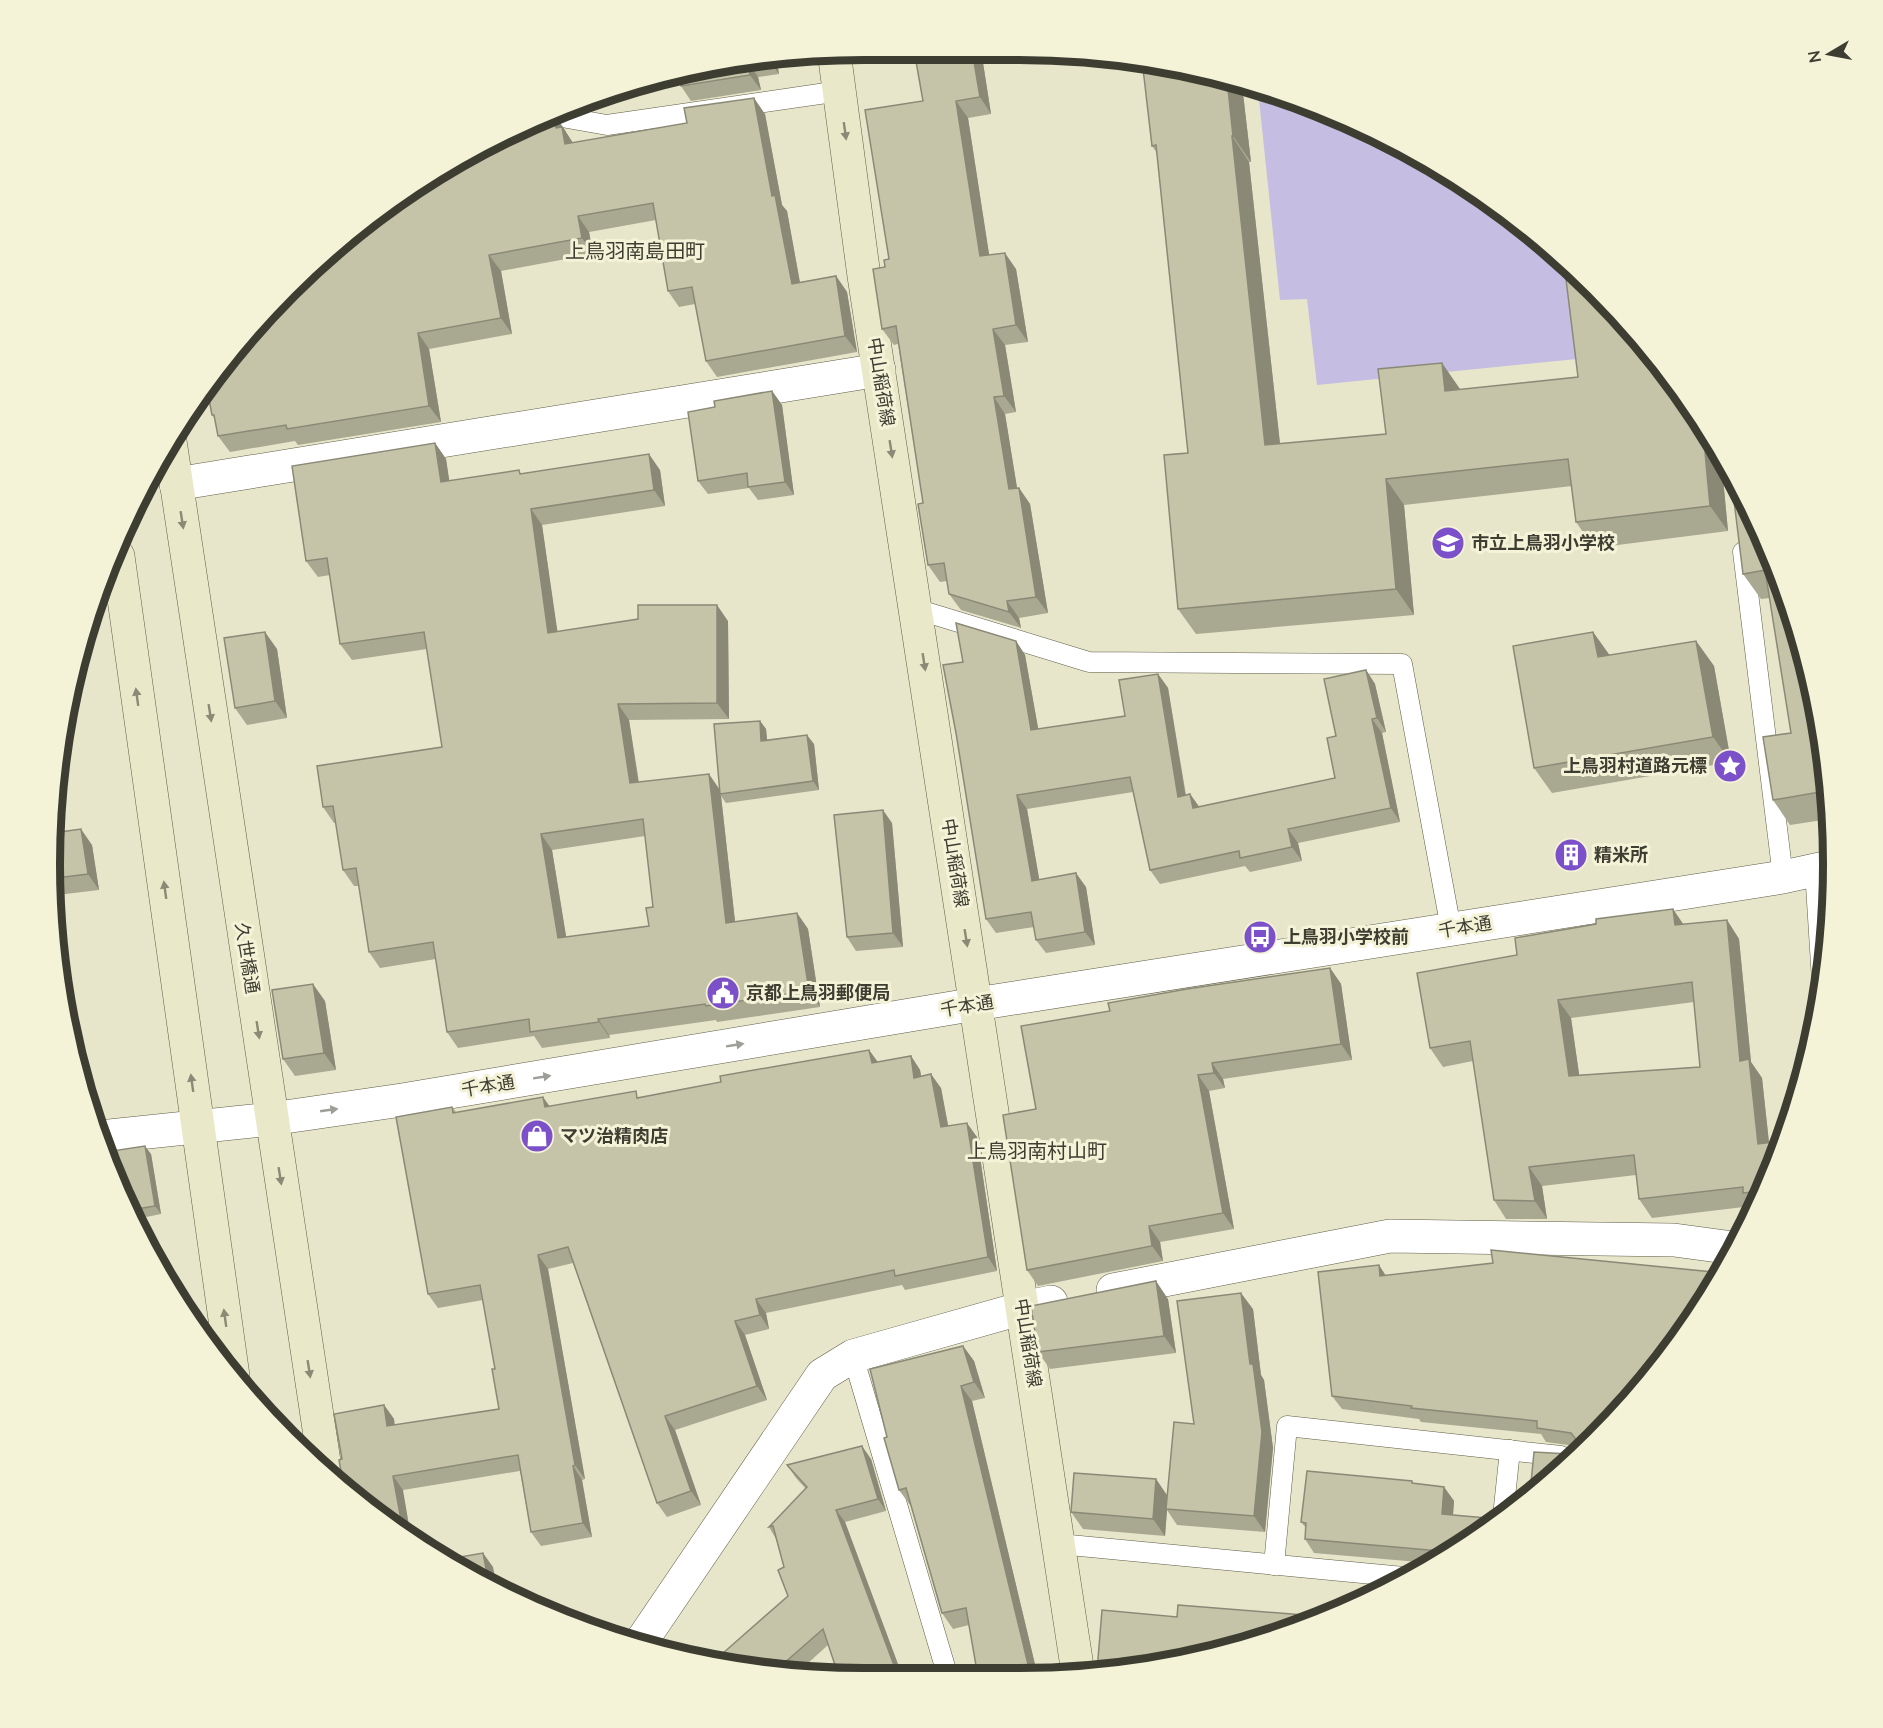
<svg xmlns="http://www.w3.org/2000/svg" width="1883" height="1728" font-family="Lato,'Noto Sans JP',sans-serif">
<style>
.green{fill:#c6bde3}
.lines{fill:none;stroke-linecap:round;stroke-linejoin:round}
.lane-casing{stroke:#5e5d46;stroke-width:21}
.street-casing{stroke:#5e5d46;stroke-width:34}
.secondary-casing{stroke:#5e5d46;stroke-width:34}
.lane{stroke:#fff;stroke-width:20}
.street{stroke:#fff;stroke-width:33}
.secondary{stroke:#e9e8c8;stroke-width:33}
.wall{fill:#a9a991;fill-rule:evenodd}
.shaded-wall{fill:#8a8976}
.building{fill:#c5c4a9;stroke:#8a8976;stroke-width:1.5;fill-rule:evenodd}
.oneway{fill:#8a8a76}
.oneway2{fill:#9e9e98}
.labels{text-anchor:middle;stroke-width:6;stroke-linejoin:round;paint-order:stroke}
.street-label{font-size:18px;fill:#3d3d32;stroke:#f4f3d8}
.poi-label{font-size:18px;font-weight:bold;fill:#3d3d32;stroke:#f4f3d8;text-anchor:start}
.neighbourhood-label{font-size:20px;fill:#3d3d32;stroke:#f4f3d8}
.rim{fill:none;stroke:#3d3d32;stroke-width:8}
</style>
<rect width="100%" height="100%" fill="#e7e6cb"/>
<!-- green -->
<path class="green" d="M1258 90 1331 112 1472 187 1568 266 1577 359 1317 385 1307 299 1280 300Z"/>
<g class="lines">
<!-- lane casing -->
<g class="lane-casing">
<g id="lane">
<path d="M556 116 607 125 840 91"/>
<path d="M1743 552 1783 877"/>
<path d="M916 609 1089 662 1402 664 1451 929"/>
<path d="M1815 870 1822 980"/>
<path d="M853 1356 948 1677"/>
<path d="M1503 1516 1510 1450"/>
<path d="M1059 1544 1404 1577"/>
<path d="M1274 1565 1287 1426 1561 1456"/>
</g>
</g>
<!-- street casing -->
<g class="street-casing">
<g id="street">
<path d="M176 484 879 370"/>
<path d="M100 1137 271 1119 402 1100 976 1004 1783 877 1833 866"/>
<path d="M1113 1290 1390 1236 1674 1240 1733 1248"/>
<path d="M638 1644 643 1639 822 1375 853 1356 1023 1308 1051 1302"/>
</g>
</g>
<!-- secondary casing -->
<g class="secondary-casing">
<g id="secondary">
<path d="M834 52 864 276 1078 1673"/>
<path d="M170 441 326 1475"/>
<path d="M118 556 233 1376"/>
</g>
</g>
<!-- lane -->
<use href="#lane" class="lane"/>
<!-- street -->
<use href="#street" class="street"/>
<!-- secondary -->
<use href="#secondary" class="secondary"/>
</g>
<!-- wall -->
<g class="wall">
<path d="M981 50 991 114 968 118 989 255 1016 269 1028 342 1005 345 1016 412 1005 414 1017 488H1019L1030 504 1048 613 1019 618 1021 628 961 610 949 594 947 581 940 582 928 565 923 503 898 344 894 345 882 329 885 267 889 259 923 101Z"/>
<path d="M776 58 779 74 758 77 761 90 691 101 681 86 705 65Z"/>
<path d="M1242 85 1251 162H1249L1280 444 1386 434 1442 363 1460 390 1696 412 1728 472 1726 473 1723 478 1728 531 1594 548 1576 522 1572 486 1404 505 1414 615 1196 634 1178 609 1188 453 1157 153 1152 146Z"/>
<path d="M765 114 782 205 787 211 800 282 836 276 847 292 857 352 717 377 706 361 695 304 679 307 668 291 656 220 589 232 593 254 501 271 512 334 429 349 441 422 298 445 295 441 230 452 218 436 215 419 212 415 504 133 555 116 573 143Z"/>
<path d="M772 391 782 405 794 495 758 500 749 488 708 494 698 481 715 407Z"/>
<path d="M435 443 446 459 449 481 522 474 660 470 665 506 542 525 557 632 728 621 729 719 629 720 639 782 719 789 760 721 766 729 767 740 814 744 819 790 726 803 721 796 735 922 797 913 808 929 820 1007 717 1022 716 1020 609 1035 610 1038 542 1048 534 1036 458 1048 447 1032 436 959 380 968 369 952 359 886H354L343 870 336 823H334L323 807 442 747 427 649 352 660 340 644 330 575 318 577 306 561ZM645 836 653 907 649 926 566 937 552 850Z"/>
<path d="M1731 476 1818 705 1829 819 1790 825 1773 800 1791 733 1770 598 1761 599 1743 574Z"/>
<path d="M1593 632 1609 655 1696 641 1714 666 1731 762 1552 793 1534 768Z"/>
<path d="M1016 641 1025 655 1038 729 1125 716 1158 674 1168 688 1186 795 1190 794 1199 807 1335 778 1336 736 1366 670 1375 684 1386 732 1382 733 1400 822 1298 843 1302 861 1250 872 1245 866 1160 884 1150 870 1133 792 1027 809 1039 879 1086 887 1095 945 1046 953 1036 940 1034 927 996 933 986 919 963 662Z"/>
<path d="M277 649 287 718 247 725 235 708Z"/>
<path d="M892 823 903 947 856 951 847 937Z"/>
<path d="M53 833 92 845 99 890 57 895Z"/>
<path d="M1727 920 1739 939 1751 1062 1762 1078 1769 1142 1771 1176 1754 1209 1752 1206 1652 1218 1639 1199 1636 1175 1542 1186 1547 1219H1506L1494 1200 1473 1061 1443 1067 1430 1048 1517 955 1684 924ZM1694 1002 1700 1067 1579 1075 1571 1018Z"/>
<path d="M1330 968 1341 984 1352 1060 1223 1079 1225 1088 1209 1091 1234 1229 1160 1242 1163 1261 1038 1286 1027 1270 1036 1109Z"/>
<path d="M325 1001 336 1070 295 1076 283 1059Z"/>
<path d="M869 1050 878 1062 911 1056 920 1070 921 1076 941 1088 948 1126 977 1137 997 1271 905 1290 902 1285 766 1313 769 1329 745 1335 767 1400 675 1430 701 1505 667 1517 657 1503 573 1263 548 1269 585 1479 582 1480 592 1537 541 1546 531 1532 520 1471 403 1490 342 1459 384 1405 394 1419V1425L499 1409 495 1369 483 1300 438 1308 428 1294 452 1107 456 1112 550 1106 641 1097 721 1082Z"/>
<path d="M151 1154 161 1214 136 1219 112 1176Z"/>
<path d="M1386 1275 1595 1440 1569 1454 1574 1451 1575 1446 1546 1442 1541 1434 1421 1422 1419 1419 1342 1409 1332 1396Z"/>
<path d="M1168 1299 1176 1353 1050 1369 1038 1352Z"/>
<path d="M1253 1309 1261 1375 1264 1380 1273 1448 1265 1532 1177 1525 1167 1510 1165 1536 1083 1529 1071 1512 1156 1479 1167 1495 1194 1424Z"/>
<path d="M963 1346 974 1361 985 1398 972 1401 1038 1677 1019 1678 969 1625 953 1629 942 1613 911 1505H910L899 1490 887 1437Z"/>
<path d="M871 1459 886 1511 845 1522 902 1675 838 1674 828 1645 797 1673 758 1672 788 1596 784 1567 776 1539 769 1527 806 1489 796 1478 787 1465Z"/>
<path d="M1412 1481 1413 1484 1444 1487 1454 1501 1453 1515 1471 1541 1430 1563 1314 1553 1305 1539 1306 1528 1301 1522Z"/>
</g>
<!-- shaded-wall -->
<g class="shaded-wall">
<path d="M972 50H981L991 114 980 97Z"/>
<path d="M776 58 779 74 768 59Z"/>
<path d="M748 62 758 77 761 90 750 75Z"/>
<path d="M1227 80 1242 85 1251 162 1233 136Z"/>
<path d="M754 98 765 114 782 205 787 211 803 300 792 284 772 196Z"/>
<path d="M956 101 968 118 992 273 980 256Z"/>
<path d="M554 116H555L565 130 566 132 573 143 565 144 556 128Z"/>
<path d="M1232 136 1249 162 1283 471 1265 445Z"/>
<path d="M578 216 589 232 593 254 582 238Z"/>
<path d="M1005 253 1016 269 1028 342 1016 325Z"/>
<path d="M489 255 501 271 512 334 501 318Z"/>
<path d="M836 276 847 292 857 352 845 336Z"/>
<path d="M993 329 1005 345 1016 412 1004 396Z"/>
<path d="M418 333 429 349 441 422 429 406Z"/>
<path d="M1442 363 1460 389 1463 417 1445 391Z"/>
<path d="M772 391 782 405 794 495 785 482Z"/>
<path d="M994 397 1005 414 1020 506 1009 489Z"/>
<path d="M435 443 446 459 452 498 441 482Z"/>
<path d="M1709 447 1726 473 1723 478 1728 531 1710 506 1705 452Z"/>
<path d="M649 454 660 470 665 506 654 490Z"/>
<path d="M1386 479 1404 505 1414 615 1396 589Z"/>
<path d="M1019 488 1030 504 1048 613 1036 597Z"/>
<path d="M531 509 542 525 560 649 548 633Z"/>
<path d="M1007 601 1019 618 1021 628 1009 612Z"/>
<path d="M717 605 728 621 729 719 717 703Z"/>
<path d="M265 632 277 649 287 718 275 701Z"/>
<path d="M1593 632 1611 657H1598Z"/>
<path d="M1016 641 1025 655 1041 744 1031 730Z"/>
<path d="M1696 641 1714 666 1731 762 1713 737Z"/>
<path d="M1366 670 1375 684 1386 732 1377 718Z"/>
<path d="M1158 674 1168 688 1188 811 1178 797Z"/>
<path d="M618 704 629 720 641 799 630 783Z"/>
<path d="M1372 719 1382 733 1400 822 1391 808Z"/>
<path d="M760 721 766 729 768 749 761 741Z"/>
<path d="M807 735 814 744 819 790 813 781Z"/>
<path d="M709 774 720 790V794L721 796 737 939 726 923Z"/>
<path d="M1190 794 1200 808H1193Z"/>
<path d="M1017 795 1027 809 1042 895 1032 881Z"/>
<path d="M883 810 892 823 903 947 893 933Z"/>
<path d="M81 829 92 845 99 890 88 874Z"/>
<path d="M1288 829 1298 843 1302 861 1292 847Z"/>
<path d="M541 834 552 850 569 954 558 938Z"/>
<path d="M1076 873 1086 887 1095 945 1085 932Z"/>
<path d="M1673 909 1686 928 1675 925Z"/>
<path d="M797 913 808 929 820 1007 809 991Z"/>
<path d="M1727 920 1739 939 1751 1062 1762 1078 1771 1162 1758 1144 1740 1061Z"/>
<path d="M1330 968 1341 984 1352 1060 1341 1044Z"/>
<path d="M313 984 325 1001 336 1070 324 1053Z"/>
<path d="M1558 1000 1571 1018 1582 1094 1569 1076Z"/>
<path d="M598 1019 609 1035 610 1038 599 1022Z"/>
<path d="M869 1050 879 1064 872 1063Z"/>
<path d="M911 1056 920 1070 924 1092 914 1078Z"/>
<path d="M1212 1063 1223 1079 1225 1088 1214 1073Z"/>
<path d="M931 1074 941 1088 951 1141 941 1127Z"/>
<path d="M1198 1075 1209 1091 1234 1229 1223 1213Z"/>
<path d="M543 1097 553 1111 545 1107Z"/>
<path d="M967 1123 977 1137 997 1271 988 1257Z"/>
<path d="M145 1146 151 1154 161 1214 155 1206Z"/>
<path d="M1529 1167 1542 1186 1547 1219 1535 1201Z"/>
<path d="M1149 1226 1160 1242 1163 1261 1152 1246Z"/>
<path d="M538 1255 548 1269 585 1479 575 1465Z"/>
<path d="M1379 1265 1388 1279 1380 1276Z"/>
<path d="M1713 1272 1717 1278 1712 1286V1285Z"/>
<path d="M1156 1281 1168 1299 1176 1353 1164 1336Z"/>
<path d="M1241 1293 1253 1309 1261 1375 1264 1380 1273 1448 1265 1532 1254 1516 1250 1364Z"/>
<path d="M756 1299 766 1313 769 1329 760 1315Z"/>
<path d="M735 1321 745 1335 767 1400 757 1386Z"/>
<path d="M963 1346 974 1361 985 1398 974 1382Z"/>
<path d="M961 1386 972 1401 1038 1677H1031Z"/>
<path d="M384 1405 394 1419 397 1440 387 1426Z"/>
<path d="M665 1416 675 1430 701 1505 691 1491Z"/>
<path d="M862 1446 871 1459 886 1511 878 1499Z"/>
<path d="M573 1466 582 1480 592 1537 583 1523Z"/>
<path d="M393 1476 403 1490 411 1537 403 1531Z"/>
<path d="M1156 1479 1168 1497 1165 1536 1153 1519Z"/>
<path d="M1444 1487 1454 1501 1452 1528 1442 1514Z"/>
<path d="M836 1510 845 1522 902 1675H900L895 1668Z"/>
<path d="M483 1553 493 1567 497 1587 489 1584Z"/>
</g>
<!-- building -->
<g class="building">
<path d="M914 50H972L980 97 956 101 980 256 1005 253 1016 325 993 329 1004 396 994 397 1009 489 1019 488 1036 597 1007 601 1009 612 949 594 944 563 928 565 918 504 923 503 896 326 882 329 873 269 885 267 884 260 889 259 865 110 923 101Z"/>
<path d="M765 59 748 62 750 75 681 86 679 74 705 65Z"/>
<path d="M1142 60 1178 65 1227 80 1233 136H1232L1265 445 1386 434 1378 369 1442 363 1445 391 1578 377 1564 263 1595 288 1696 412 1714 445 1709 447 1705 452 1710 506 1576 522 1568 459 1386 479 1396 589 1178 609 1164 455 1188 453 1156 145 1152 146Z"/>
<path d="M754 98 772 196 775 195 792 284 836 276 845 336 706 361 692 287 668 291 653 203 578 216 582 238 489 255 501 318 418 333 429 406 287 429 286 425 218 436 214 415H212L207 389 251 327 368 218 504 133 554 116 556 128 562 127 565 144 687 123 684 108Z"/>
<path d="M772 391 785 482 748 487 747 473 698 481 688 412 715 407 714 401Z"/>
<path d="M435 443 441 482 519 470 520 474 649 454 654 490 531 509 548 633 638 619V605H717V703L618 704 630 783 709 774 726 923 797 913 809 991 706 1006 705 1004 598 1019 599 1022 530 1032 529 1019 447 1032 433 942 369 952 356 868 343 870 333 806 323 807 317 766 442 747 424 632 340 644 327 558 306 561 292 466ZM643 819 653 907 646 908 649 926 558 938 541 834Z"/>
<path d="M1731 476 1772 553 1818 705 1826 791 1773 800 1763 737 1791 733 1765 570 1743 574Z"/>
<path d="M956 623 1016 641 1031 730 1125 716 1119 680 1158 674 1178 797 1190 794 1193 808 1335 778 1327 738 1336 736 1324 679 1366 670 1377 718 1372 719 1391 808 1288 829 1292 847 1240 858 1239 851 1150 870 1130 777 1017 795 1032 881 1076 873 1085 932 1036 940 1031 912 986 919 956 733 943 665 963 662Z"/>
<path d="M265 632 275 701 235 708 224 638Z"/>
<path d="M1593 632 1598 657 1696 641 1713 737 1534 768 1513 646Z"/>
<path d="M760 721 761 741 807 735 813 781 720 794 714 724Z"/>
<path d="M883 810 893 933 847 937 834 815Z"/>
<path d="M81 829 88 874 56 878 53 833Z"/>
<path d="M1673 909 1675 925 1727 920 1740 1061 1749 1059 1758 1144 1782 1141 1771 1176 1763 1191 1743 1193V1187L1639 1199 1634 1155 1529 1167 1535 1201 1494 1200 1470 1041 1430 1048 1417 973 1517 955 1515 938 1596 924V919ZM1692 982 1700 1067 1569 1076 1558 1000Z"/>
<path d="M1330 968 1341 1044 1212 1063 1214 1073 1198 1075 1223 1213 1149 1226 1152 1246 1027 1270 1003 1115 1036 1109 1021 1026 1110 1011 1108 1003 1187 989Z"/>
<path d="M313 984 324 1053 283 1059 272 990Z"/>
<path d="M869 1050 872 1063 911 1056 914 1078 931 1074 941 1127 967 1123 988 1257 895 1276 894 1270 756 1299 760 1315 735 1321 757 1386 665 1416 691 1491 657 1503 568 1247 538 1255 575 1465 573 1466 583 1523 531 1532 518 1455 393 1476 403 1531 344 1488 339 1460 342 1459 334 1414 384 1405 387 1426 499 1409 492 1369H495L480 1285 428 1294 396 1117 452 1107 453 1113 543 1097 545 1107 636 1091 637 1098 721 1082 720 1076Z"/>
<path d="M145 1146 155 1206 131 1210 112 1176 105 1152Z"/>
<path d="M1491 1250 1713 1272 1712 1285H1713L1696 1317 1595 1440 1530 1493 1534 1452 1569 1454 1574 1451 1576 1444 1575 1438 1571 1433 1537 1428V1421L1411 1408 1412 1406 1332 1396 1318 1272 1379 1265 1380 1276 1493 1263Z"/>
<path d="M1156 1281 1164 1336 1038 1352 1031 1306Z"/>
<path d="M1241 1293 1250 1364H1253L1262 1432 1254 1516 1166 1509 1174 1422 1194 1424 1177 1301Z"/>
<path d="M963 1346 974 1382 961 1386 1031 1677 1019 1678 978 1677 966 1608 942 1613 906 1488 899 1490 884 1438 887 1437 870 1369Z"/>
<path d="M862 1446 878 1499 836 1510 895 1668 875 1675 838 1674 823 1629 774 1672H758L714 1661 788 1596 778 1570 784 1567 773 1526 769 1527 807 1487 787 1465Z"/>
<path d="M1307 1471 1412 1481V1483L1444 1487 1442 1514 1499 1519 1471 1541 1451 1552 1305 1539 1306 1523 1301 1522Z"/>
<path d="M1074 1473 1156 1479 1153 1519 1071 1512Z"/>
<path d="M483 1553 489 1584 457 1570 443 1560Z"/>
<path d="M1178 1605 1329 1617 1178 1663 1097 1671 1102 1610 1177 1617Z"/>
<path d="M697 1652 708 1660 694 1657Z"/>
</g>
<!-- one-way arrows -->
<defs><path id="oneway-solid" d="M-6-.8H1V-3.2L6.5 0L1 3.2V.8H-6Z" transform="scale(1.5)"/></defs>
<g class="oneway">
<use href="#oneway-solid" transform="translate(845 131) rotate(82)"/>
<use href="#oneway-solid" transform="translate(891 449) rotate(81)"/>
<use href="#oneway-solid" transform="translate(182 520) rotate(81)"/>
<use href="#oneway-solid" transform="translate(924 662) rotate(81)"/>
<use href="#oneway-solid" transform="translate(137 697) rotate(-98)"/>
<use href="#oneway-solid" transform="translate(210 713) rotate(81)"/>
<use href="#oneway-solid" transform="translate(165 890) rotate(-98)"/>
<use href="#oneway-solid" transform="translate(966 938) rotate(81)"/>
<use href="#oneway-solid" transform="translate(258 1030) rotate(81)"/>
<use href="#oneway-solid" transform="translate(192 1083) rotate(-98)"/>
<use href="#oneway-solid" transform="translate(280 1176) rotate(81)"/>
<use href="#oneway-solid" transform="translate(225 1318) rotate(-98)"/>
<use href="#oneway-solid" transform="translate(309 1369) rotate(81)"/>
</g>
<g class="oneway2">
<use href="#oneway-solid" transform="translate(735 1045) rotate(-9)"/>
<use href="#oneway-solid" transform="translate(542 1077) rotate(-9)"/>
<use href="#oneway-solid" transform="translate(329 1110) rotate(-8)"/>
</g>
<!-- icons -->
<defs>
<g id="school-disc" transform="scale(1.725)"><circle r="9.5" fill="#7b50c9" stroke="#f4f3d8"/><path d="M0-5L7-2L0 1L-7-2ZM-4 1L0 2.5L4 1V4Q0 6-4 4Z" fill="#fff"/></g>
<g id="sight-disc" transform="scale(1.725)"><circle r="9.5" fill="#7b50c9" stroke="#f4f3d8"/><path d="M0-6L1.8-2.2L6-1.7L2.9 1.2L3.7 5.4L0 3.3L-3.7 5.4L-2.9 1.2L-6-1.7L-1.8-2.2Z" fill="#fff"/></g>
<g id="building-disc" transform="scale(1.725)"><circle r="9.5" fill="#7b50c9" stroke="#f4f3d8"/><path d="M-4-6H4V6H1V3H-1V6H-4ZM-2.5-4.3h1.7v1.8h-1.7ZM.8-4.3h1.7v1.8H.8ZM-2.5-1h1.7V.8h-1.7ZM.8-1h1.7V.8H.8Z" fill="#fff"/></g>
<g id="bus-disc" transform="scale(1.725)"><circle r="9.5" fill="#7b50c9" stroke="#f4f3d8"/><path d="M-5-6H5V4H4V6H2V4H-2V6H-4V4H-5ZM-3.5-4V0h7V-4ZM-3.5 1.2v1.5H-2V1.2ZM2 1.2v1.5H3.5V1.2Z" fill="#fff"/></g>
<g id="civic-disc" transform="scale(1.725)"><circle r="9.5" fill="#7b50c9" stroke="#f4f3d8"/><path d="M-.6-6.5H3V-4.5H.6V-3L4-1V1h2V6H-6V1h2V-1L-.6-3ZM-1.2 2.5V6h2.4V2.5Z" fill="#fff"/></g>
<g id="shop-disc" transform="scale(1.725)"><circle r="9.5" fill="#7b50c9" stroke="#f4f3d8"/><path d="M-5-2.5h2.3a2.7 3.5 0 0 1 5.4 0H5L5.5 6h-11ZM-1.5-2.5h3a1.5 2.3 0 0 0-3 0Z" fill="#fff"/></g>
</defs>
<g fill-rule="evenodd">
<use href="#school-disc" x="1448" y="543"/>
<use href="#sight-disc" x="1730" y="766"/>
<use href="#building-disc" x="1571" y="855"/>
<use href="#bus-disc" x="1260" y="937"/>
<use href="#civic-disc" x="723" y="993"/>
<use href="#shop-disc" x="537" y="1136"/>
</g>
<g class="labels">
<!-- street labels -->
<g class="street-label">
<text transform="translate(881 382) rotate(81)" y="6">中山稲荷線</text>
<text transform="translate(955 863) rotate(81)" y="6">中山稲荷線</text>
<text transform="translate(1465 927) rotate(-9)" y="6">千本通</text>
<text transform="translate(247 958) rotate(81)" y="6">久世橋通</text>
<text transform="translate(967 1006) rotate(-9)" y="6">千本通</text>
<text transform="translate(488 1086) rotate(-9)" y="6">千本通</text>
<text transform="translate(1028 1343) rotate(81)" y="6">中山稲荷線</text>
</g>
<!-- poi labels -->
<g class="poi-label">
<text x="1471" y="549">市立上鳥羽小学校</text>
<text x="1707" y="772" text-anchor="end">上鳥羽村道路元標</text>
<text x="1594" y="861">精米所</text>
<text x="1283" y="943">上鳥羽小学校前</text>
<text x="746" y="999">京都上鳥羽郵便局</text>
<text x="560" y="1142">マツ治精肉店</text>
</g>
<!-- neighbourhood labels -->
<g class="neighbourhood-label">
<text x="635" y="258">上鳥羽南島田町</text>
<text x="1037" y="1158">上鳥羽南村山町</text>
</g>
</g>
<!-- crop -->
<path d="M0 0H1883V1728H0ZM864 60H1019A804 804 0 0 1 1823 864V864A804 804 0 0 1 1019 1668H864A804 804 0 0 1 60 864V864A804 804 0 0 1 864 60Z" fill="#f4f3d8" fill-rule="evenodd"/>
<path class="rim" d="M864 60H1019A804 804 0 0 1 1823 864V864A804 804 0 0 1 1019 1668H864A804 804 0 0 1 60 864V864A804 804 0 0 1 864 60Z"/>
<!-- north arrow -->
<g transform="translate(1829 54) rotate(260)" stroke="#f4f3d8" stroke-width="4.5" paint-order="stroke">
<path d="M0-4.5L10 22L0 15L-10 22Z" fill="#3d3d32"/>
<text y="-9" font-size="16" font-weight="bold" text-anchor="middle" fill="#3d3d32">N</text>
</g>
</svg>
